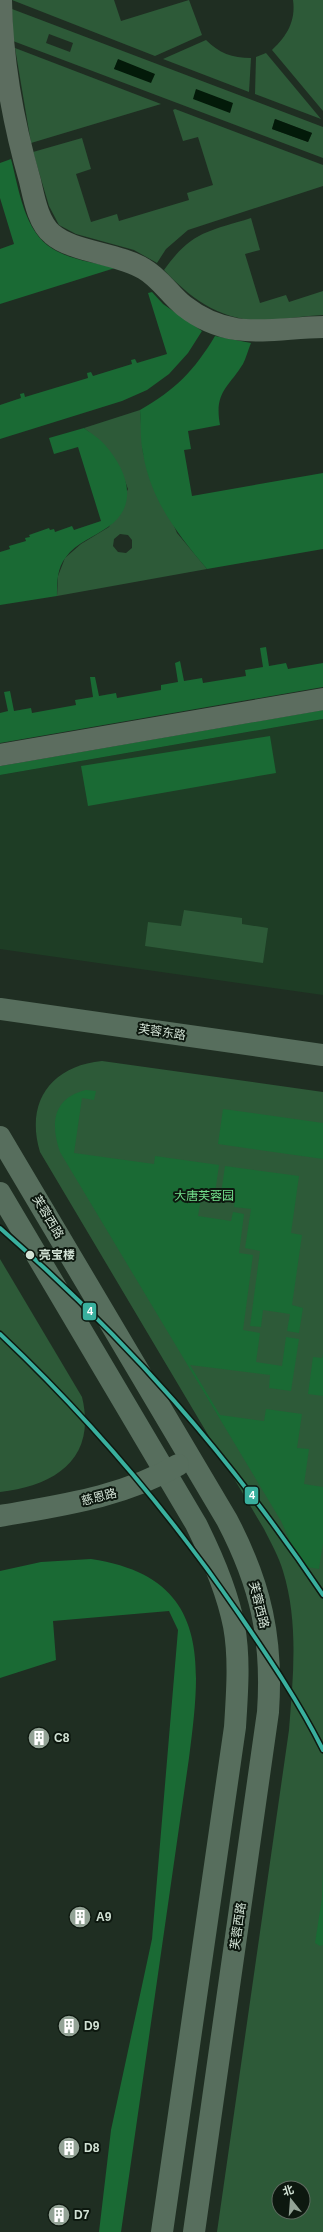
<svg xmlns="http://www.w3.org/2000/svg" width="323" height="2232" font-family="Arial,'Noto Sans SC',sans-serif">
<style>
.built{fill:#1e3d25}
.green{fill:#2d5a38;fill-rule:evenodd}
.forest{fill:#1a6a34}
.water{fill:#031a09}
.lines{fill:none;stroke-linecap:round;stroke-linejoin:round}
.minor{stroke:#5c6d5f;stroke-width:22}
.major{stroke:#576e5d;stroke-width:22}
.metro-1-casing{stroke:#0d180f;stroke-width:7}
.metro-1{stroke:#39b09e;stroke-width:4}
.stop-dot{fill:#d2e2d5;stroke:#0d180f;stroke-width:1.5}
.labels{text-anchor:middle;stroke-width:4;stroke-linejoin:round;paint-order:stroke}
.street-label{font-size:12px;fill:#d2e2d5;stroke:#0d180f}
.park-label{font-size:12px;fill:#74e18e;stroke:#0d180f}
.stop-label{font-size:12px;font-weight:bold;fill:#d2e2d5;stroke:#0d180f;text-anchor:start}
.poi-label{font-size:12px;font-weight:bold;fill:#d2e2d5;stroke:#0d180f;text-anchor:start}
.line-badge{stroke:#0d180f;stroke-width:1.5}
.badge-label{font-size:11px;text-anchor:middle;font-weight:bold;fill:#fff}
</style>
<rect width="100%" height="100%" fill="#1f2e22"/>
<!-- built -->
<path class="built" d="M323 719V995L0 949V775Z"/>
<!-- green -->
<g class="green">
<path d="M12 0H114L121 21 189 0 202 35 155 56Z"/>
<path d="M293 0H323V111L272 50C287 36 296 21 293 0Z"/>
<path d="M12 9 323 127V158L13 41ZM49 34 73 43 70 52 46 43ZM118 60 154 74 114 69ZM275 119 312 133 308 142 272 129Z"/>
<path d="M206 40C219 53 232 58 251 58L249 92 163 59Z"/>
<path d="M15 48 161 104 31 143Z"/>
<path d="M266 53 321 119 255 94 256 57Z"/>
<path d="M175 109 323 165V186L188 230 166 249 157 263 134 250 76 234 59 225 49 206 33 152 82 138 91 169 76 174 91 222 117 214 119 221 189 200 187 193 213 185 198 137 183 141 173 110Z"/>
<path d="M251 218 260 250 245 254 260 303 286 295 289 302 323 291V315C304 316 286 319 268 320 224 323 192 300 164 270 192 231 207 232 251 218Z"/>
<path d="M140 410 143 453 177 533 207 569 57 596 58 576 65 558 81 544 109 527 128 489C118 460 108 447 84 428ZM120 534 128 535 132 540V548L126 553 118 552 113 546 114 539Z"/>
<path d="M184 910 242 918V924L268 928 263 963 145 946 148 922 181 926Z"/>
<path d="M102 1061 323 1092V2232H217L289 1730C293 1678 299 1623 283 1571 279 1557 271 1543 264 1529L40 1152C25 1102 51 1066 102 1061ZM279 2188H303V2212H279Z"/>
<path d="M0 1259 82 1397C97 1459 55 1486 0 1492Z"/>
</g>
<!-- forest -->
<g class="forest">
<path d="M11 159C19 189 24 232 53 249 71 260 96 263 115 268L0 304V249L14 244 0 198V163Z"/>
<path d="M152 292 163 304 202 331 188 353 169 374 147 390 122 401 0 439V405L21 398 20 394 24 393 25 397 88 378 87 373 91 372 93 376 132 364 131 360 135 359 137 363 167 354 148 293Z"/>
<path d="M215 336 251 343C248 350 246 358 243 364 228 388 214 392 220 425L188 431 191 449 184 450 192 496 323 473V549L207 569C178 535 150 499 143 453 140 439 141 424 140 410 175 390 194 371 215 336Z"/>
<path d="M84 428C91 433 100 439 105 445 127 470 140 505 108 527 94 537 76 543 66 557 57 568 57 582 57 596L0 605V552L10 549 9 546 26 541 25 538 30 537 29 535 49 528 50 530 54 529 55 532 72 526 74 530 101 521 78 447 54 454 49 438Z"/>
<path d="M266 647 269 666 286 663 288 669 323 663V687L0 743V713L8 711 4 692 10 691 14 711 31 708 32 713 76 705 75 700 93 697 90 677H95L99 696 116 693 117 698 161 690V685L178 682 175 663 180 661 184 681 202 678 203 683 246 676 245 670 263 667 260 648Z"/>
<path d="M323 710V719L0 775V766Z"/>
<path d="M270 736 276 773 88 806 81 766Z"/>
<path d="M86 1090 96 1091 94 1100 82 1098 74 1153 154 1164 155 1156 219 1165 215 1193 202 1192 198 1216 231 1221 233 1212 244 1214 239 1253 253 1255 243 1330 260 1333 256 1362 282 1366 286 1337 299 1339 291 1391 269 1388 270 1375 190 1365 220 1415 264 1421 266 1409 302 1414 297 1448 309 1449 304 1484 323 1487V1543L319 1569 301 1566 281 1521 60 1152C50 1123 53 1098 86 1090Z"/>
<path d="M223 1109 323 1123V1159L218 1144Z"/>
<path d="M225 1166 299 1176 291 1233 302 1235 292 1305 303 1308 299 1333 287 1331 290 1314 263 1310 261 1327 250 1326 260 1251 245 1248 251 1209 234 1207 235 1196 221 1194Z"/>
<path d="M323 1354V1396L308 1394 313 1357 322 1358Z"/>
<path d="M91 1559C212 1577 201 1664 189 1758L121 2232H99L111 2130 152 1939 178 1630 169 1611 53 1621 56 1660 0 1678V1571L41 1562Z"/>
<path d="M323 1868V1945L320 1946 315 1943 322 1898Z"/>
</g>
<!-- water -->
<g class="water">
<path d="M118 59 155 74 151 83 114 69Z"/>
<path d="M196 89 233 103 230 113 193 99Z"/>
<path d="M275 119 312 133 308 142 272 129Z"/>
</g>
<g class="lines">
<!-- minor -->
<g class="minor">
<path d="M1 0C2 62 13 122 30 181 34 198 38 222 52 234 72 252 118 253 144 269 160 278 170 295 184 306 230 342 270 328 323 327"/>
<path d="M0 755 323 699"/>
</g>
<!-- major -->
<g class="major">
<path d="M0 1009 323 1055"/>
<path d="M0 1137 227 1520C261 1585 273 1639 268 1712L194 2232"/>
<path d="M0 1193 196 1524C212 1556 227 1590 234 1626 240 1659 237 1694 235 1727L162 2232"/>
<path d="M0 1516C62 1505 123 1497 178 1465"/>
</g>
<!-- metro-1 casing -->
<g class="metro-1-casing">
<g id="metro-1">
<path d="M0 1228C128 1340 228 1454 323 1595"/>
<path d="M0 1334C90 1419 169 1512 239 1614 269 1658 299 1702 323 1750"/>
</g>
</g>
<!-- metro-1 -->
<use href="#metro-1" class="metro-1"/>
</g>
<!-- icons -->
<defs>
<g id="building-disc" transform="scale(1.15)"><circle r="9.5" fill="#93a396" stroke="#0d180f"/><path d="M-4-6H4V6H1V3H-1V6H-4ZM-2.5-4.3h1.7v1.8h-1.7ZM.8-4.3h1.7v1.8H.8ZM-2.5-1h1.7V.8h-1.7ZM.8-1h1.7V.8H.8Z" fill="#fff"/></g>
</defs>
<g fill-rule="evenodd">
<use href="#building-disc" x="39" y="1738"/>
<use href="#building-disc" x="80" y="1917"/>
<use href="#building-disc" x="69" y="2026"/>
<use href="#building-disc" x="69" y="2148"/>
<use href="#building-disc" x="59" y="2215"/>
</g>
<!-- markers -->
<circle class="stop-dot" cx="30" cy="1255" r="5"/>
<g class="labels">
<!-- street labels -->
<g class="street-label">
<text transform="translate(162 1032) rotate(8)" y="4">芙蓉东路</text>
<text transform="translate(48 1217) rotate(59)" y="4">芙蓉西路</text>
<text transform="translate(99 1497) rotate(-14)" y="4">慈恩路</text>
<text transform="translate(259 1605) rotate(76)" y="4">芙蓉西路</text>
<text transform="translate(238 1926) rotate(-82)" y="4">芙蓉西路</text>
</g>
<!-- park labels -->
<g class="park-label">
<text x="204" y="1200">大唐芙蓉园</text>
</g>
<!-- stop labels -->
<g class="stop-label">
<text x="39" y="1259">亮宝楼</text>
</g>
<!-- poi labels -->
<g class="poi-label">
<text x="54" y="1742">C8</text>
<text x="96" y="1921">A9</text>
<text x="84" y="2030">D9</text>
<text x="84" y="2152">D8</text>
<text x="74" y="2219">D7</text>
</g>
</g>
<g class="line-badge">
<rect x="82" y="1302" width="15" height="19" rx="4" fill="#39b09e"/>
<rect x="244" y="1486" width="15" height="19" rx="4" fill="#39b09e"/>
</g>
<g class="badge-label">
<text x="90" y="1315">4</text>
<text x="252" y="1499">4</text>
</g>
<!-- north arrow -->
<g transform="translate(291 2200) rotate(343)"><circle r="19" fill="#0d180f" stroke="#5c695e"/>
<path d="M0-3L7 15L0 10L-7 15Z" fill="#93a396"/>
<text y="-6" font-size="11" font-weight="bold" text-anchor="middle" fill="#d2e2d5">北</text>
</g>
</svg>
